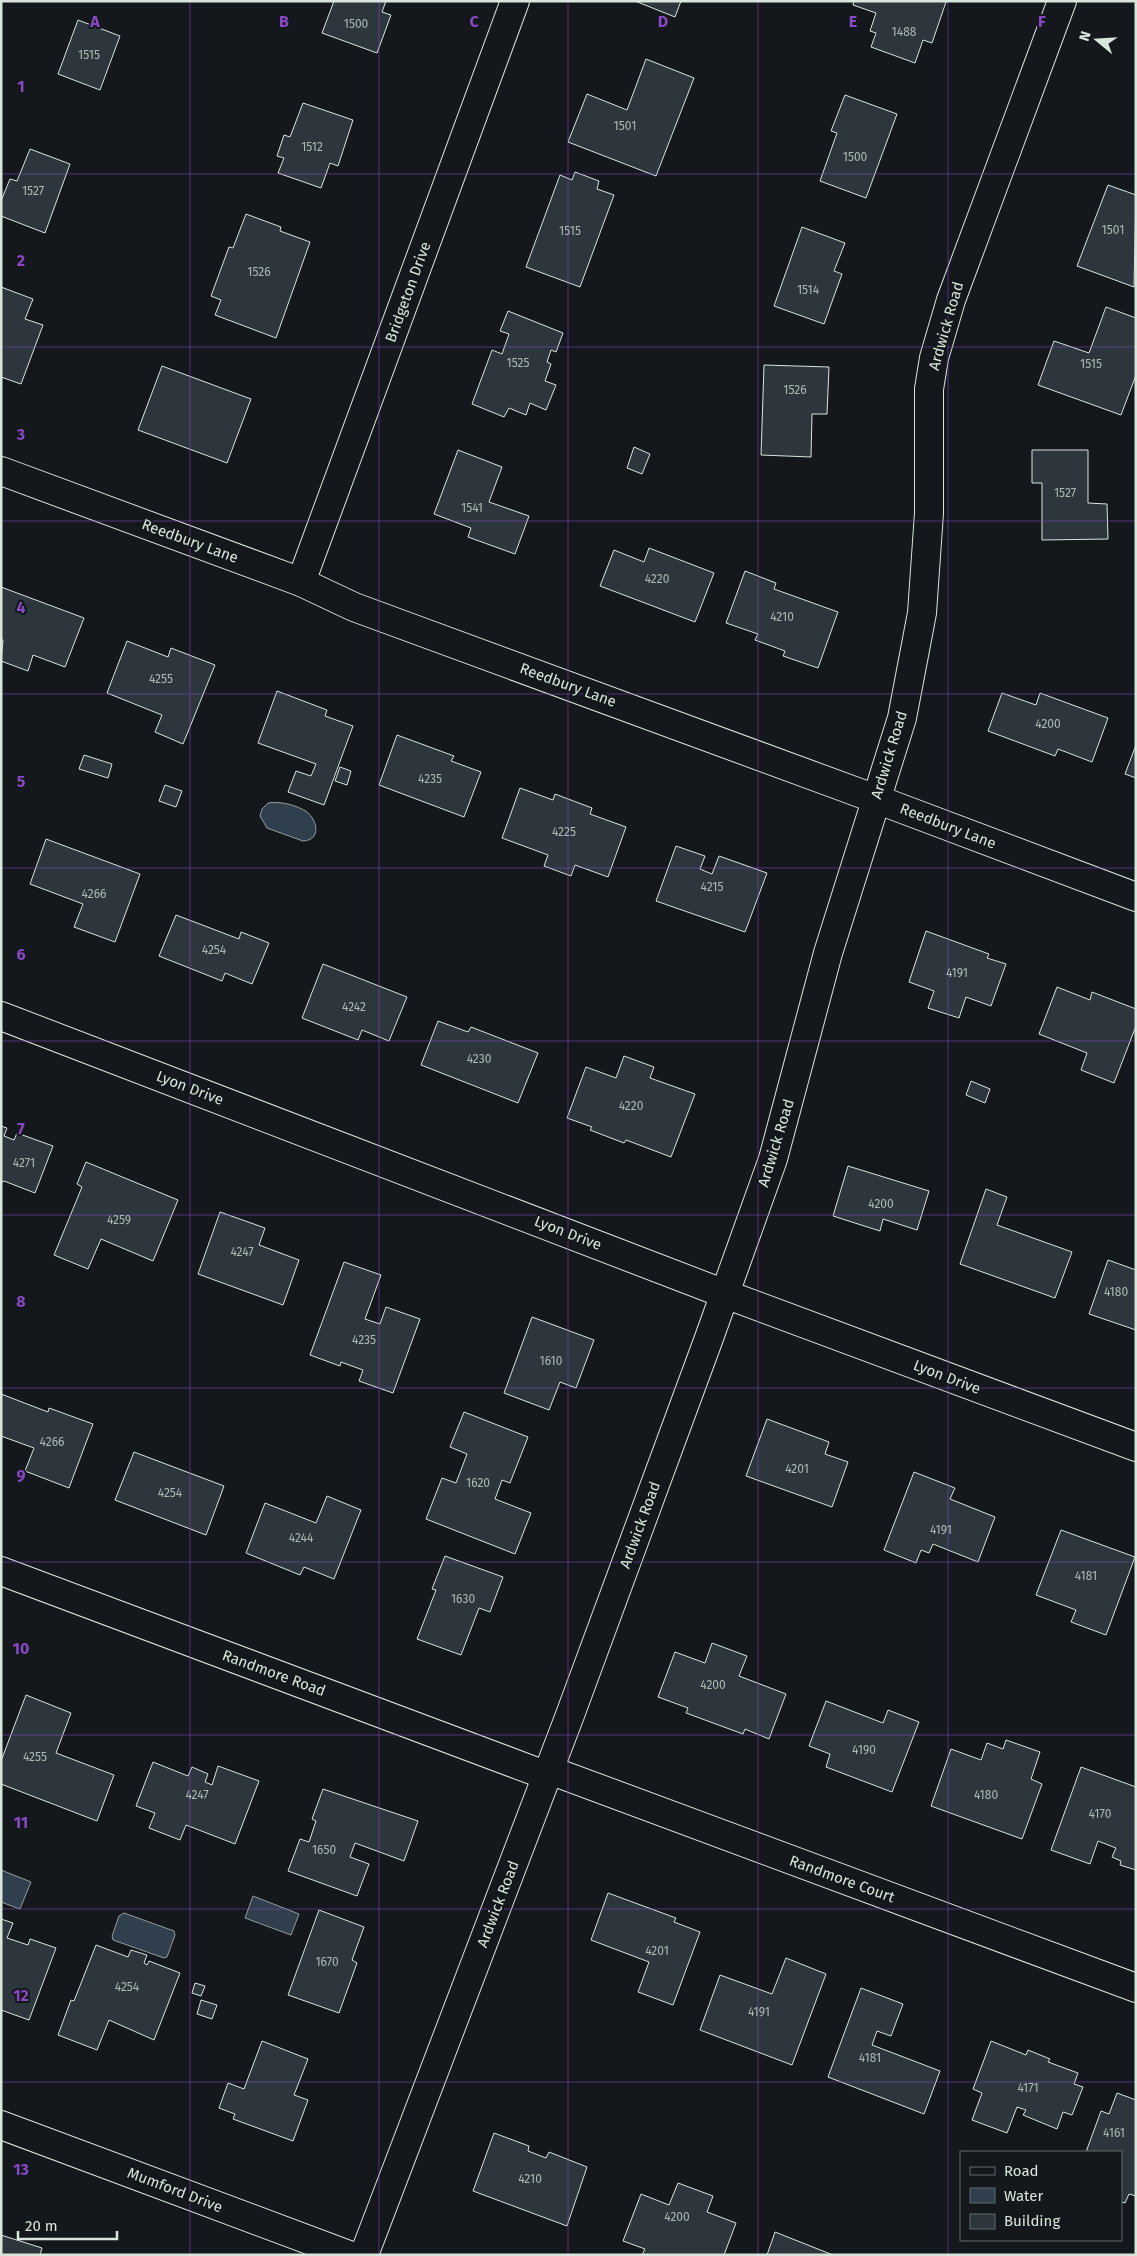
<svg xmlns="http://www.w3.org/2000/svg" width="1137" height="2256" font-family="'Fira Sans',sans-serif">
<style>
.water{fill:#2f3f4d;stroke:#939e99}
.building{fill:#2c363c;stroke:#d8e6dc}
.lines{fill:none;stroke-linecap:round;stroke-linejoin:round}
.minor-casing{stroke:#d8e6dc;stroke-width:30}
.minor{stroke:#14181c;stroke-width:28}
.grid{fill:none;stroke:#8948c3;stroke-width:1;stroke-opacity:0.55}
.labels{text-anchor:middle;stroke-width:4;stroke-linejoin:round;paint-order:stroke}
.number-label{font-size:12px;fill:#adbab4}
.street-label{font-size:15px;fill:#d8e6dc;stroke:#14181c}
.grid-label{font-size:16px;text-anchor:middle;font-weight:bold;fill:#8948c3;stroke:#14181c;stroke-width:4;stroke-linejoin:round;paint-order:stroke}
</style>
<rect width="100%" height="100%" fill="#14181c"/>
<!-- water -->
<g class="water">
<path d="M268 803C280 801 297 805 307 812 318 821 321 840 303 841L267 828 260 816 262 809Z"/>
<path d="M1 1870 31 1882 20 1909 1 1902Z"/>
<path d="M253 1896 299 1914 291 1935 245 1918Z"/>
<path d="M124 1913 174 1931 175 1935 167 1957 164 1958 113 1940 112 1936 119 1916Z"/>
</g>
<!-- building -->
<g class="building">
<path d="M334 1H386L382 12 391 15 377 53 322 33Z"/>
<path d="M635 1H681L675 17Z"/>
<path d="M854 1H944L946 2 932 43 923 40 915 63 871 47 876 33 870 31 876 13 853 5Z"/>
<path d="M78 20 120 36 100 90 58 74Z"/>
<path d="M646 59 694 78 656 176 568 142 587 94 627 110Z"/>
<path d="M845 95 897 114 866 198 820 181 837 133 831 131Z"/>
<path d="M303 103 353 120 338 166 330 163 321 188 278 173 284 158 277 156 284 135 290 137Z"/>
<path d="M30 149 70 164 45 233 1 216V201L10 179 17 181Z"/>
<path d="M575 172 599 181 597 189 614 195 580 287 526 267 560 175 572 180Z"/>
<path d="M1108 185 1136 195 1134 287 1077 266Z"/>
<path d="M246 214 281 227 280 231 310 242 276 338 215 315 221 300 211 296 229 247 233 248Z"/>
<path d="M802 227 845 243 834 271 842 274 824 324 774 306Z"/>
<path d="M1 287 33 299 25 319 43 325 21 384 1 377Z"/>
<path d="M1106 307 1136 318V375L1121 415 1038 385 1054 341 1089 353Z"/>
<path d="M508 311 563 333 556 352 551 350 547 362 551 364 545 381 556 385 546 410 530 403 526 415 509 408 504 417 472 404 492 350 502 354 509 334 500 331Z"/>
<path d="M764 365 829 367 827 414H812L811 457 761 455Z"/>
<path d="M162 366 251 399 227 463 138 430Z"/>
<path d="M634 447 650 454 642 474 627 468Z"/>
<path d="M458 450 502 467 489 502 529 516 515 554 468 537 471 528 434 514Z"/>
<path d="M1032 450H1088V503L1107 504 1108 539 1042 540V483H1032Z"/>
<path d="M649 548 714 573 695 622 600 586 614 550 644 562Z"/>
<path d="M745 571 776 583 774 589 838 612 818 668 783 656 785 651 755 640 758 634 726 623Z"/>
<path d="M1 587 84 618 65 667 33 655 28 671 1 661 3 640 1 639Z"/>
<path d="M127 641 168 657 171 648 215 665 183 744 155 732 162 715 107 693Z"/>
<path d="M277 691 327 710 325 716 353 726 324 805 288 792 296 771 311 776 316 764 258 743Z"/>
<path d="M1002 693 1036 705 1040 693 1108 718 1092 762 1058 749 1055 756 988 731Z"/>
<path d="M397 735 454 756 451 761 481 772 464 817 379 785Z"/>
<path d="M1136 745V778L1125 774Z"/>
<path d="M84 755 112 764 108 778 79 769Z"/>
<path d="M340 767 351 771 347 785 335 781Z"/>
<path d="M165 785 182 791 176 807 159 801Z"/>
<path d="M520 788 553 800 555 794 592 808 590 814 626 827 608 877 575 865 571 876 544 866 548 855 502 838Z"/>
<path d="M46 839 140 874 115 942 74 927 83 904 30 884Z"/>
<path d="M676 846 705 856 700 869 712 874 719 856 767 873 745 932 656 901Z"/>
<path d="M176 915 239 939 241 932 269 943 252 984 225 973 222 981 159 956Z"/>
<path d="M926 931 989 954 987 958 1006 964 991 1006 966 997 959 1018 928 1008 934 991 909 982Z"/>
<path d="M323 964 407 997 389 1041 362 1030 358 1040 302 1018Z"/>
<path d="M1057 987 1090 1000 1092 992 1136 1009V1026L1114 1083 1081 1070 1087 1053 1039 1034Z"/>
<path d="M438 1021 468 1032 471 1027 538 1053 518 1103 421 1065Z"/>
<path d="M624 1056 654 1067 650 1078 695 1094 671 1157 626 1140 624 1143 590 1130 592 1127 567 1118 586 1067 616 1078Z"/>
<path d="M971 1081 990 1089 985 1103 966 1095Z"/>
<path d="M1 1126 7 1128 4 1136 14 1140 17 1133 53 1146 35 1193 4 1181 1 1183Z"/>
<path d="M86 1162 178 1200 153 1261 101 1239 88 1269 54 1255 82 1187 77 1184Z"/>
<path d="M848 1166 929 1191 917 1230 883 1219 880 1231 833 1216Z"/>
<path d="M986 1189 1007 1197 997 1225 1072 1252 1055 1298 960 1264Z"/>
<path d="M220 1212 265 1228 259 1245 299 1260 283 1305 198 1274Z"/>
<path d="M1108 1260 1136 1270V1330L1089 1314Z"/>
<path d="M344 1262 381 1275 365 1319 380 1324 386 1307 420 1319 393 1393 359 1381 363 1370 341 1362 340 1366 310 1355Z"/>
<path d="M532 1317 594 1340 576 1388 560 1382 549 1410 504 1393Z"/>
<path d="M1 1394 48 1412 49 1408 93 1424 69 1488 25 1471 34 1448 1 1436Z"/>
<path d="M464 1412 528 1437 510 1483 502 1480 495 1499 531 1513 515 1554 426 1519 442 1478 456 1483 467 1454 450 1447Z"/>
<path d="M767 1419 829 1442 825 1454 848 1462 832 1507 746 1476Z"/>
<path d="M134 1452 224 1486 206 1535 115 1500Z"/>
<path d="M914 1472 955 1488 950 1499 995 1517 978 1562 933 1544 929 1553 921 1550 916 1563 884 1550Z"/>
<path d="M327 1496 361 1510 334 1579 304 1567 300 1575 246 1553 265 1503 316 1523Z"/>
<path d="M1061 1530 1135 1557 1106 1635 1071 1622 1076 1610 1036 1595Z"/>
<path d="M445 1556 503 1577 490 1612 479 1608 461 1655 417 1639 436 1590 432 1589Z"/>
<path d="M712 1643 747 1656 739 1676 786 1694 769 1739 745 1729 743 1734 686 1713 688 1708 658 1697 675 1652 705 1663Z"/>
<path d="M26 1695 71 1713 56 1753 114 1775 97 1821 1 1784V1761Z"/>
<path d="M826 1701 883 1723 888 1710 919 1722 892 1792 826 1767 830 1754 809 1746Z"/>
<path d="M1006 1740 1040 1752 1031 1779 1042 1784 1022 1839 931 1806 951 1749 981 1760 987 1743 1003 1749Z"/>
<path d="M153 1762 188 1776 192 1767 208 1774 205 1782 212 1785 218 1766 259 1781 235 1844 186 1825 180 1840 149 1828 155 1813 136 1806Z"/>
<path d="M1081 1767 1136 1787V1870L1120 1865 1121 1861 1112 1857 1116 1848 1098 1841 1090 1864 1051 1850Z"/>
<path d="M323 1789 418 1821 404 1861 355 1843 350 1857 369 1864 357 1896 288 1871 300 1839 309 1842 316 1821 312 1819Z"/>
<path d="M608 1893 676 1918 674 1922 700 1932 673 2005 638 1992 649 1962 591 1940Z"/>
<path d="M319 1910 364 1927 352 1960 357 1963 339 2013 288 1995Z"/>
<path d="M1 1919 13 1923 7 1938 28 1945 30 1939 56 1948 29 2020 1 2010Z"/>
<path d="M96 1945 128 1957 131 1950 147 1955 144 1963 147 1965 149 1961 180 1973 154 2040 109 2020 97 2050 58 2035 71 2000 74 2001Z"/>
<path d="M786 1958 826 1974 792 2065 700 2030 720 1975 772 1994Z"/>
<path d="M195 1983 205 1986 201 1996 192 1993Z"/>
<path d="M861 1988 903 2004 891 2036 877 2031 872 2045 940 2071 924 2114 828 2077Z"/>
<path d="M201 2000 217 2005 212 2019 197 2014Z"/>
<path d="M262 2041 308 2059 294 2095 308 2100 293 2141 233 2119 235 2114 219 2108 228 2083 244 2089Z"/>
<path d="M991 2041 1026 2055 1028 2050 1050 2059 1048 2062 1078 2073 1074 2084 1083 2087 1072 2115 1063 2112 1057 2129 1023 2115 1026 2110 1017 2107 1007 2133 972 2120 982 2093 973 2089Z"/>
<path d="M1117 2093 1136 2100V2196L1129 2194 1125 2203 1121 2202V2152H1086L1101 2111 1109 2114Z"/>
<path d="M494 2133 529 2146 528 2151 546 2158 549 2152 587 2167 567 2226 473 2191Z"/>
<path d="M678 2183 713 2196 707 2212 736 2223 724 2255H642L645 2249 623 2241 641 2194 669 2205Z"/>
<path d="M775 2232 833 2255H767Z"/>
<path d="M1 2235 42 2248 40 2255H1Z"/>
</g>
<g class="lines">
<!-- minor casing -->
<g class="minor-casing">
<g id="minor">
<path d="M1 471 301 582 354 607 876 799 1136 897"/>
<path d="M301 582 515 1"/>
<path d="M1 1016 725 1294 1136 1447"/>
<path d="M1 1571 537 1772 560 1774 1136 1988"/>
<path d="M1 2125 349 2255"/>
<path d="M364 2255 570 1715 709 1338 773 1159 828 953 902 718 922 613 929 513V389L934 358 951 300 1062 1"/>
</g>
</g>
<!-- minor -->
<use href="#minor" class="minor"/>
</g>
<!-- grid -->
<path class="grid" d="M190 1V2255M379 1V2255M568 1V2255M758 1V2255M948 1V2255M1 174H1136M1 347H1136M1 521H1136M1 694H1136M1 868H1136M1 1041H1136M1 1215H1136M1 1388H1136M1 1562H1136M1 1735H1136M1 1909H1136M1 2082H1136"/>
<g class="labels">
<!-- number labels -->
<g class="number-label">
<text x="356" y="28">1500</text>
<text x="904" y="36">1488</text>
<text x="89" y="59">1515</text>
<text x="625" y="130">1501</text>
<text x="312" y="151">1512</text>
<text x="855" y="161">1500</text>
<text x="33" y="195">1527</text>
<text x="1113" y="234">1501</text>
<text x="570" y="235">1515</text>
<text x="259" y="276">1526</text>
<text x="808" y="294">1514</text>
<text x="518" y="367">1525</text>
<text x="1091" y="368">1515</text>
<text x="795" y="394">1526</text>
<text x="1065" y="497">1527</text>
<text x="472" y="512">1541</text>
<text x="657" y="583">4220</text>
<text x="782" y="621">4210</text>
<text x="161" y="683">4255</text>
<text x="1048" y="728">4200</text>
<text x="430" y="783">4235</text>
<text x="564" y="836">4225</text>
<text x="712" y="891">4215</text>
<text x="94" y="898">4266</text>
<text x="214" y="954">4254</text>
<text x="957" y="977">4191</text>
<text x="354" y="1011">4242</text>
<text x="479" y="1063">4230</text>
<text x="631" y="1110">4220</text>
<text x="24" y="1167">4271</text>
<text x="881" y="1208">4200</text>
<text x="119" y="1224">4259</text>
<text x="242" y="1256">4247</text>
<text x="1116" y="1296">4180</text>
<text x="364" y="1344">4235</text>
<text x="551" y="1365">1610</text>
<text x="52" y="1446">4266</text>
<text x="797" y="1473">4201</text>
<text x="478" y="1487">1620</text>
<text x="170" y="1497">4254</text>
<text x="941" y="1534">4191</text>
<text x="301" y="1542">4244</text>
<text x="1086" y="1580">4181</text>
<text x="463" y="1603">1630</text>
<text x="713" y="1689">4200</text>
<text x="864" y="1754">4190</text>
<text x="35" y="1761">4255</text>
<text x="197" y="1799">4247</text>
<text x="986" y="1799">4180</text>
<text x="1100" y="1818">4170</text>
<text x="324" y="1854">1650</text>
<text x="657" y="1955">4201</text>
<text x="327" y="1966">1670</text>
<text x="127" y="1991">4254</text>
<text x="759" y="2016">4191</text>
<text x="870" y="2062">4181</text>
<text x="1028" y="2092">4171</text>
<text x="1114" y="2137">4161</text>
<text x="530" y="2183">4210</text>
<text x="677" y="2221">4200</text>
</g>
<!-- street labels -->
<g class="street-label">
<text transform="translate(408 292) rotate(-70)" y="5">Bridgeton Drive</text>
<text transform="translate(946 326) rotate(-74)" y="5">Ardwick Road</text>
<text transform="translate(190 541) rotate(20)" y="5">Reedbury Lane</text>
<text transform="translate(568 685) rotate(20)" y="5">Reedbury Lane</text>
<text transform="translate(889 755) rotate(-73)" y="5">Ardwick Road</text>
<text transform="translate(948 826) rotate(21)" y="5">Reedbury Lane</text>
<text transform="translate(190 1088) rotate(21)" y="5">Lyon Drive</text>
<text transform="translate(776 1143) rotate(-73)" y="5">Ardwick Road</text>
<text transform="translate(568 1233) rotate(21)" y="5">Lyon Drive</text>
<text transform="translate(947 1377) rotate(21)" y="5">Lyon Drive</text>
<text transform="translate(640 1525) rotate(-70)" y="5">Ardwick Road</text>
<text transform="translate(274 1673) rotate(20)" y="5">Randmore Road</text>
<text transform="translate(842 1879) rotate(20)" y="5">Randmore Court</text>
<text transform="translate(498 1904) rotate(-69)" y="5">Ardwick Road</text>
<text transform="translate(175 2190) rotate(21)" y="5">Mumford Drive</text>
</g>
</g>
<g class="grid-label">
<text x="95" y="27">A</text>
<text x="284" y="27">B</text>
<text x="474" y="27">C</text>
<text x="663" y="27">D</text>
<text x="853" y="27">E</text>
<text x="1042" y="27">F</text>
<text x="21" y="92">1</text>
<text x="21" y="266">2</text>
<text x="21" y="440">3</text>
<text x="21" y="613">4</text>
<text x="21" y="787">5</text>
<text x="21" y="960">6</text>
<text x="21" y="1134">7</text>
<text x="21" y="1307">8</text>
<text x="21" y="1481">9</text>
<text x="21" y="1654">10</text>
<text x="21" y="1828">11</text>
<text x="21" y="2001">12</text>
<text x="21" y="2175">13</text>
</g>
<!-- border -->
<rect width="1137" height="2256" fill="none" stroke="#d8e6dc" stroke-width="5"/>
<!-- legend -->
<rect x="960" y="2151" width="162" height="90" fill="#14181c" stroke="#626a69"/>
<rect x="970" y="2167" width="25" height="8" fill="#14181c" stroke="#626a69"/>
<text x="1004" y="2176" font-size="15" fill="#d8e6dc">Road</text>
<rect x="970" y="2188" width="25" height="15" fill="#2f3f4d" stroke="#626a69"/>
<text x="1004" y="2201" font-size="15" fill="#d8e6dc">Water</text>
<rect x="970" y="2214" width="25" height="15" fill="#2c363c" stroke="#626a69"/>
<text x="1004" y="2226" font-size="15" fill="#d8e6dc">Building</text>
<!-- north arrow -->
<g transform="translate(1097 40) rotate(288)" stroke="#14181c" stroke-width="4" paint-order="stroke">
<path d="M0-4L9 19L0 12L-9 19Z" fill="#d8e6dc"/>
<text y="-8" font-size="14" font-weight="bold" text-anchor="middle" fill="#d8e6dc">N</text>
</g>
<!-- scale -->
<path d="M18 2231v8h99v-8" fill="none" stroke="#d8e6dc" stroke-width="2.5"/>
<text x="25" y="2231" font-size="15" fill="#d8e6dc" stroke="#14181c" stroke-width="4" paint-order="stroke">20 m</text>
</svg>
